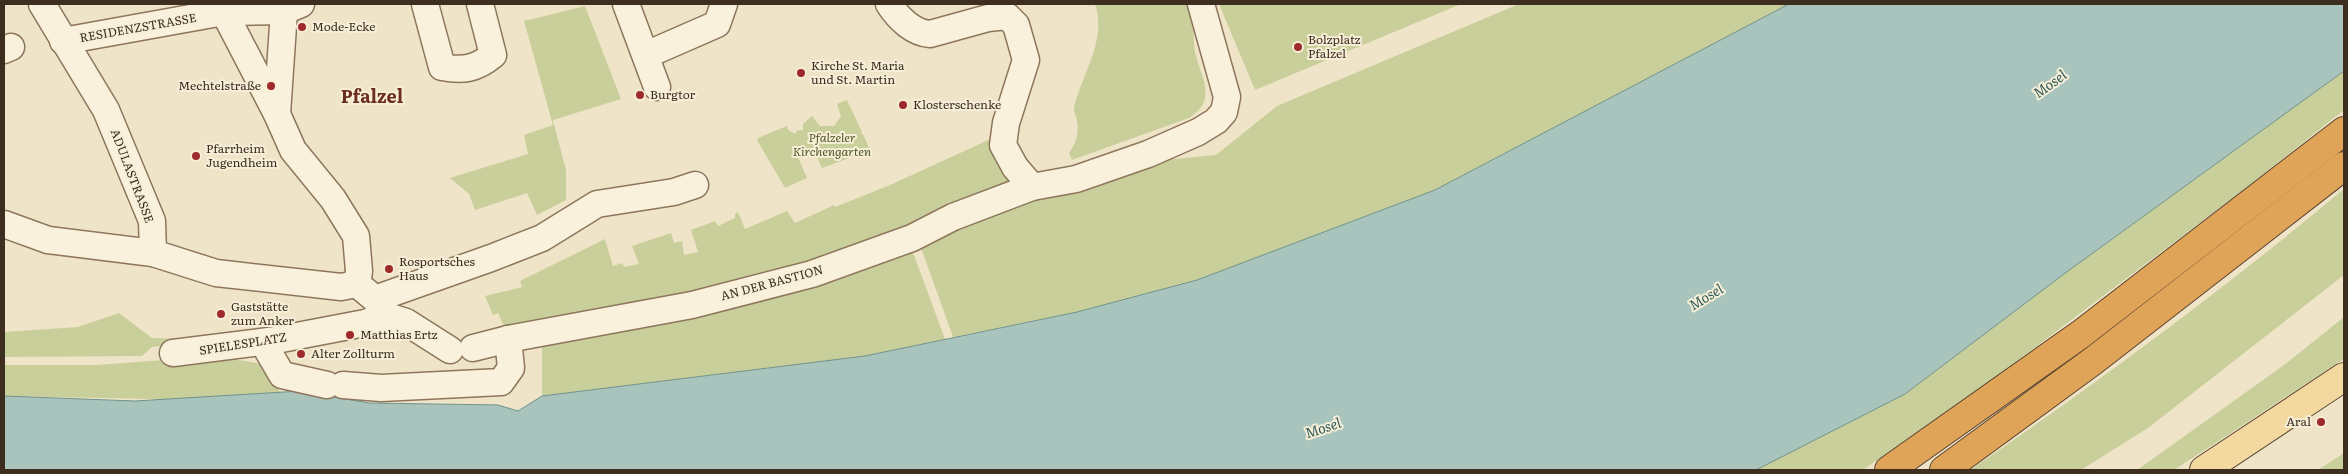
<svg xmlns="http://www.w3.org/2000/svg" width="2348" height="474" font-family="Literata,serif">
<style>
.green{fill:#c9cf9b}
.water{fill:#a9c4bc;stroke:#6f938a}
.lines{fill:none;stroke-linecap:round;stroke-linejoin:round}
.minor-casing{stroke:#8d765c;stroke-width:29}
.major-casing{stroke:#5b4430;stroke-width:30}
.highway-casing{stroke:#5b4430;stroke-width:30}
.minor{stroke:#faf1dc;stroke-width:26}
.major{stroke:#f3d9a0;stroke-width:28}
.highway{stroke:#e0a458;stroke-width:28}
.poi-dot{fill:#9e2a2b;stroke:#f7eed8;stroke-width:2}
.labels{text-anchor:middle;stroke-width:4;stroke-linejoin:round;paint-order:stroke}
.poi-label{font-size:12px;fill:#3d2e20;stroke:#f7eed8;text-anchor:start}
.street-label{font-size:12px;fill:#3d2e20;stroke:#f7eed8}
.park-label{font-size:12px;font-style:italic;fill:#4d5a26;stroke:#f7eed8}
.water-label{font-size:14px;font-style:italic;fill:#2f5d5a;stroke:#f7eed8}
.district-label{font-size:18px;font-weight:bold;fill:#6b2e1e;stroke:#f7eed8}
</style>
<rect width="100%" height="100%" fill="#f0e4c8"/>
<!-- green -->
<g class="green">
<path d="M1095 4H1195C1197 17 1193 30 1194 43 1195 72 1223 97 1189 118L1072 160 1069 153C1077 142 1080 131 1076 117 1075 113 1073 111 1074 107 1083 72 1107 40 1095 4Z"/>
<path d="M1219 4H1461L1255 90Z"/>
<path d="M1519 4H1789L1435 190 1197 280 1077 312 953 337 920 245 942 230 1153 161 1216 155 1277 106Z"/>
<path d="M585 6 621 99 553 120 566 170V200L537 215 527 193 475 210 469 194 450 178 528 154 524 135 553 125 524 21Z"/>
<path d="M2344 71V110L2242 191 1972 395 1863 470H1756L1905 394 2068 271Z"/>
<path d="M847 100 862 132 861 134H863L869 148 868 151 822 168 813 148 797 155 807 178 785 188 757 140 758 138 787 126 788 130 796 134V131L803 130V124L812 116 820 126H834L841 116 837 104Z"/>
<path d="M995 137 1015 186 756 283 505 328 498 313 493 315 485 296 522 287 520 281 605 239 613 266 622 263 624 267 639 264 632 246 671 233 674 243 682 241 684 255 698 252 691 230 715 221 718 226 735 218V214L738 212 745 229 787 211 795 223 834 205 835 207 890 185Z"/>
<path d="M2344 189V275L2148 428 2081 470H1970C2099 382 2224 289 2344 189Z"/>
<path d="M911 247 945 339 865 356 542 396V343Z"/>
<path d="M119 313 152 338 218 340 152 347 142 356 4 357V332L78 327Z"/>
<path d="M2344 317V359L2174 470H2137L2284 365Z"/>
<path d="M217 356 261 364 280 392 200 400 4 396V365H97Z"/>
<path d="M2344 453V470H2318Z"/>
</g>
<!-- water -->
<path class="water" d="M1789 4H2344V71L2068 271 1905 394 1756 470H4V396L135 401 301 391 369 403 498 405 518 411 542 396 865 356 1077 312 1197 280 1435 190Z"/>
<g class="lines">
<!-- minor casing -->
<g class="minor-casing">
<g id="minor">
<path d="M42 4 106 110 152 221 153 253 216 273 341 287 357 284 375 299 387 316"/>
<path d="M425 4 442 67C463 71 476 69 493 55L480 4"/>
<path d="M626 4 657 87"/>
<path d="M889 4C898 18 913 33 930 34L988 18 1007 16 1016 25 1026 60 1006 123 1003 145 1015 167 1032 187"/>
<path d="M224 12 277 114 293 150 333 199 356 236 359 271 357 284"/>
<path d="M63 41 224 12 284 11 301 4"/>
<path d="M4 50 11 47"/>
<path d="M646 55 717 24 724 4"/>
<path d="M277 114 284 11"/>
<path d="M4 224 48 240 153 253"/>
<path d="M375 299 491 258 542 238 597 204 674 192 695 185"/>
<path d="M276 340 268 351 282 375 327 385"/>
<path d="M473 348 508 339 692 305 812 274 912 238 953 217 1032 187 1076 179 1148 154 1198 132 1216 121 1224 112 1227 97 1201 4"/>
<path d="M173 353 276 340 365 323 387 316 406 322 450 350"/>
<path d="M343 385 381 388 501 382 511 368 508 339"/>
</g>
</g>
<!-- major casing -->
<g class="major-casing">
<path id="major" d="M2204 470 2344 377"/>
</g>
<!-- highway casing -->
<g class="highway-casing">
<g id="highway">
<path d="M1889 470 2081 334 2344 131"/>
<path d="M1944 470 2093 361 2344 166"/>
</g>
</g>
<!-- minor -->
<use href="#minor" class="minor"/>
<!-- major -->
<use href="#major" class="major"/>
<!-- highway -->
<use href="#highway" class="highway"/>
</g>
<!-- markers -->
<g class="poi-dot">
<circle cx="302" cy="27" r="5"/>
<circle cx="1298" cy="47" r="5"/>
<circle cx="801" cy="73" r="5"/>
<circle cx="271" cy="86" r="5"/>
<circle cx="640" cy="95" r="5"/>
<circle cx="903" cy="105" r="5"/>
<circle cx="196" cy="156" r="5"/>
<circle cx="389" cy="269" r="5"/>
<circle cx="221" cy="314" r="5"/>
<circle cx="350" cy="335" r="5"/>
<circle cx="301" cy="354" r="5"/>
<circle cx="2321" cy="422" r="5"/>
</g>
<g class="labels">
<!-- poi labels -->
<g class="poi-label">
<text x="312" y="31">Mode-Ecke</text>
<text x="1308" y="44">Bolzplatz<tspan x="1308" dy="14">Pfalzel</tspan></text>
<text x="811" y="70">Kirche St. Maria<tspan x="811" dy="14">und St. Martin</tspan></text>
<text x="261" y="90" text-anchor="end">Mechtelstraße</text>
<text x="650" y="99">Burgtor</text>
<text x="913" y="109">Klosterschenke</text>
<text x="206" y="153">Pfarrheim<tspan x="206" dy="14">Jugendheim</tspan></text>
<text x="399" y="266">Rosportsches<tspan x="399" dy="14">Haus</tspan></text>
<text x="231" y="311">Gaststätte<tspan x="231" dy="14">zum Anker</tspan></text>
<text x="360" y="339">Matthias Ertz</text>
<text x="311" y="358">Alter Zollturm</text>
<text x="2311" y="426" text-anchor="end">Aral</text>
</g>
<!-- street labels -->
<g class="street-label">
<text transform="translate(138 28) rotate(-10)" y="4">RESIDENZSTRASSE</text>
<text transform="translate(132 176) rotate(69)" y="4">ADULASTRASSE</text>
<text transform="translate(772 283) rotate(-15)" y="4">AN DER BASTION</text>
<text transform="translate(243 344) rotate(-9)" y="4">SPIELESPLATZ</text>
</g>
<!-- park labels -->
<g class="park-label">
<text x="832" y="142">Pfalzeler<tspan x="832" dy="14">Kirchengarten</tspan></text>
</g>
<!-- water labels -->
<g class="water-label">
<text transform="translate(2050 84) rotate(-36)" y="5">Mosel</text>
<text transform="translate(1706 297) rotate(-31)" y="5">Mosel</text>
<text transform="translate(1323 428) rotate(-18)" y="5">Mosel</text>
</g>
<!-- district labels -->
<g class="district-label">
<text x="372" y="103">Pfalzel</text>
</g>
</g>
<!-- border -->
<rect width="2348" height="474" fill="none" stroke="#3d2e20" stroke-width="10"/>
</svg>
